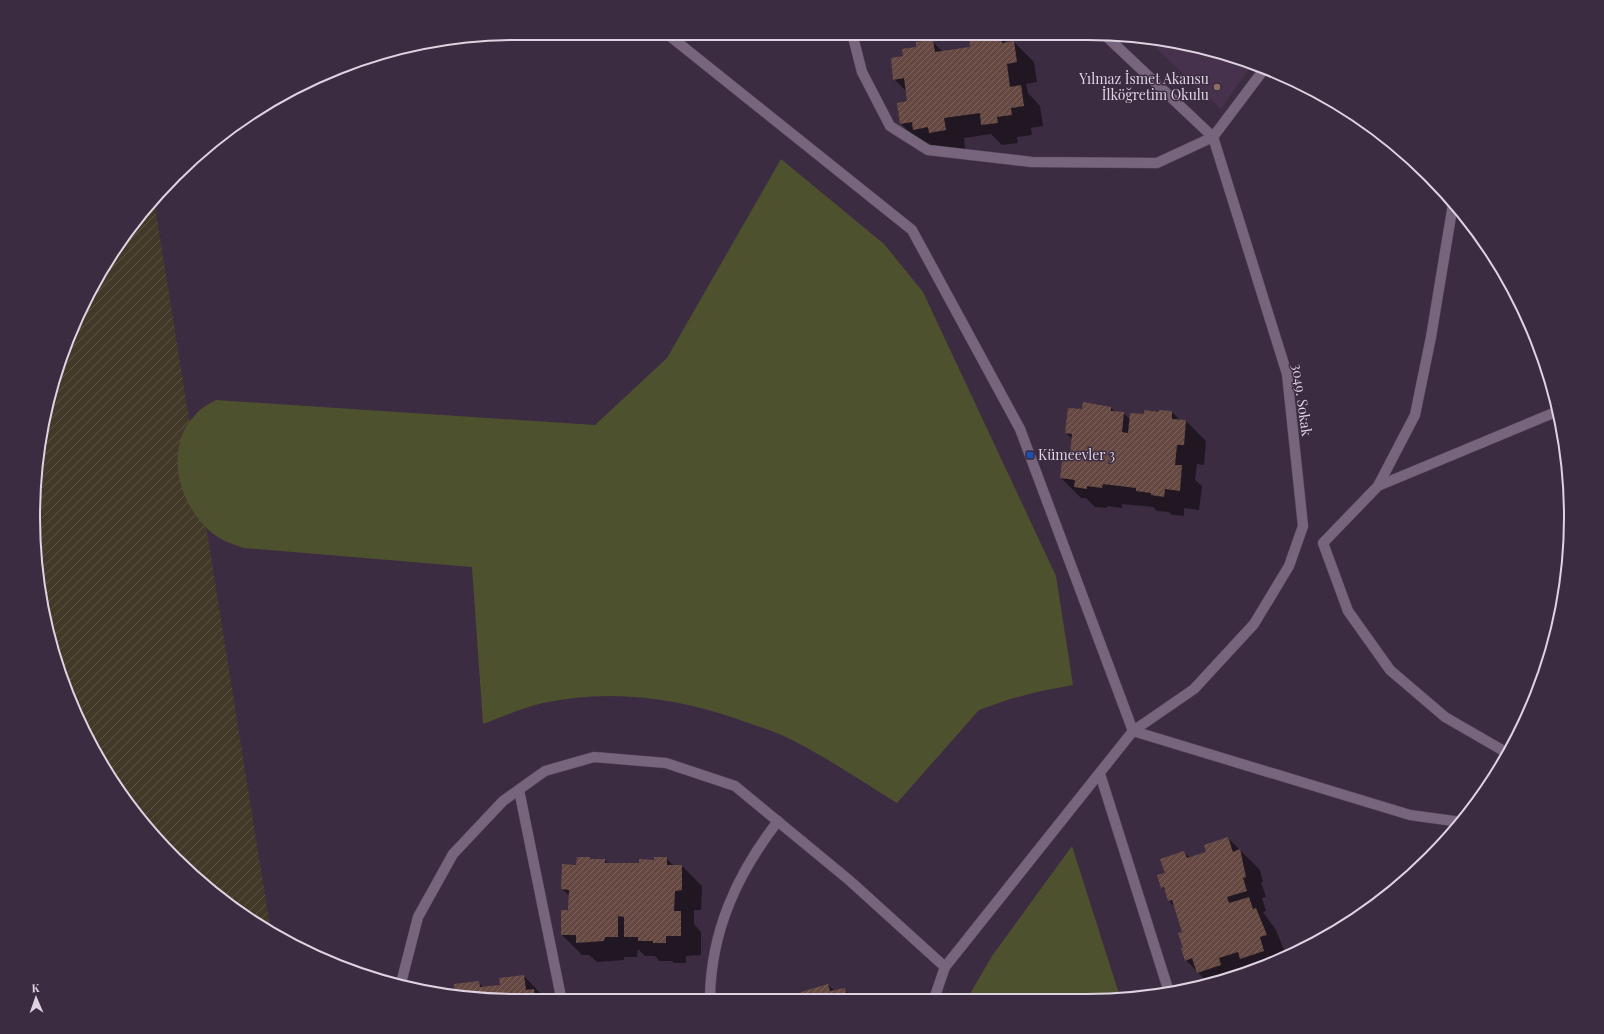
<svg xmlns="http://www.w3.org/2000/svg" width="1604" height="1034" font-family="'Playfair Display',serif">
<style>
.industrial{fill:url(#industrial-furrows)}
.built{fill:#47324d}
.green{fill:#4e512d}
.shadow{fill:#0007}
.building{fill:url(#building-hatch)}
.lines{fill:none;stroke-linecap:round;stroke-linejoin:round}
.lane-casing{stroke:#57495b;stroke-width:11}
.street-casing{stroke:#57495b;stroke-width:11}
.lane{stroke:#77657d;stroke-width:10}
.street{stroke:#77657d;stroke-width:10}
.education-dot{fill:#8d6e63;stroke:#3c2c41;stroke-width:1.5}
.transit-dot{fill:#1a4fb4;stroke:#3c2c41;stroke-width:1.5}
.labels{text-anchor:middle;stroke-width:3;stroke-linejoin:round;paint-order:stroke}
.poi-label{font-size:14px;fill:#ded3e1;stroke:#3c2c41;text-anchor:end}
.street-label{font-size:14px;fill:#ded3e1;stroke:#3c2c41}
.rim{fill:none;stroke:#ded3e1;stroke-width:2}
</style>
<defs>
<pattern id="industrial-furrows" width="10" height="10" patternUnits="userSpaceOnUse"><rect width="10" height="10" fill="#433929"/><path d="M-1 1l2-2M0 10L10 0M9 11l2-2" fill="none" stroke="#5e5548"/></pattern>
<pattern id="building-hatch" width="6" height="6" patternUnits="userSpaceOnUse"><rect width="6" height="6" fill="#664842"/><path d="M-1 1l2-2M0 6l6-6M5 7l2-2" fill="none" stroke="#7b625d"/></pattern>
</defs>
<rect width="100%" height="100%" fill="#3c2c41"/>
<!-- industrial -->
<path class="industrial" d="M154 200 271 933 198 881 153 836 98 759 49 642 34 549V486L59 361 98 275 133 222Z"/>
<!-- built -->
<path class="built" d="M1144 37H1150L1252 64 1221 109Z"/>
<!-- green -->
<g class="green">
<path d="M781 159 884 244 923 292 1056 576 1073 685 1041 691 1010 699 979 710 897 803C864 783 831 760 796 742 777 732 757 726 737 719 674 697 608 689 543 703 523 708 503 716 483 724L472 567 244 548C232 544 220 540 211 532 178 504 163 447 196 414 201 408 209 404 216 400L595 425 667 358Z"/>
<path d="M1072 846 1121 1000 967 999 992 956Z"/>
</g>
<!-- shadow -->
<g class="shadow">
<path d="M1001 37 1007 43 1014 42 1034 62 1037 82 1026 84 1028 93 1040 106 1043 126 1031 128 1032 135 1017 137 1018 143 1002 145 991 134 964 138 965 150 934 149 928 143 921 144 901 124 908 102 907 92 894 79 904 57 918 48 932 41 943 52 971 48Z"/>
<path d="M1111 408 1115 412 1123 413 1131 420 1145 415 1160 413V411L1172 412 1181 421H1186L1206 441 1204 465 1197 464 1195 480 1202 486 1199 510 1184 508V516L1172 515 1169 512 1157 511 1153 507 1122 504V508L1107 506V508L1095 507 1086 498H1081L1061 478 1070 455 1072 439 1066 433 1083 411Z"/>
<path d="M1228 838 1260 870 1263 882H1261L1266 897 1262 898 1266 911 1263 912 1276 930 1286 955 1279 957 1280 959 1210 985 1186 960 1183 933 1175 907 1169 901 1166 891 1162 887 1166 874 1184 852 1190 858 1207 852Z"/>
<path d="M589 858 592 860H605L609 864H640L666 858 674 866H682L702 886 701 910H694V924L701 932V955L686 956V963H674L672 961H659L655 956H645L638 949 637 957H624V960L597 962 589 955H582L562 935 569 911 570 896 562 889 577 866Z"/>
<path d="M524 976 544 997H456L478 982 484 988 501 986Z"/>
<path d="M828 985 835 991 844 989 854 999 795 998 803 997Z"/>
</g>
<!-- building -->
<g class="building">
<path d="M969 37H1001L1002 43 1014 41 1017 62 1007 64 1010 87 1021 85 1024 106 1011 108 1012 115 997 117 998 123 981 125 980 113 944 118 946 130 929 133 928 127 913 130 912 122 900 124 897 103 907 101 904 78 893 80 891 58 903 56 902 49 916 47V42L933 40 935 52 970 47Z"/>
<path d="M1083 402 1111 407V411L1124 412 1122 432 1128 433 1130 413 1144 414V410L1159 412V410L1172 411V419L1186 420 1184 445H1177L1175 465H1182L1180 491 1165 489 1164 497 1151 495V493L1136 491V488L1103 484 1102 488 1087 486V489L1074 487 1075 480 1060 478 1063 453 1070 454 1072 434 1065 433 1068 408 1082 409Z"/>
<path d="M1228 837 1233 852 1240 849 1246 877 1243 878 1247 891 1227 897 1229 903 1249 897 1253 909 1256 908 1267 935 1260 937 1264 951 1240 959 1238 952 1219 958 1221 965 1197 973 1192 958 1185 961 1181 948H1183L1178 933 1182 932 1172 900 1168 901 1164 887 1161 888 1157 875 1165 873 1160 859 1184 851 1187 858 1206 852 1204 845Z"/>
<path d="M577 857H590V859H605V863H639V859L654 860V857H667V865H682V890L675 891 674 911H681V936H666V943H653V941H638V937H624V917L618 916V937H605L604 941 576 943V935H561V910H568L569 890 561 889 562 864 576 865Z"/>
<path d="M524 975 526 990 534 989 535 997H455L454 984 479 981 480 987 500 985 499 978Z"/>
<path d="M828 984 830 991 845 988 847 999 793 998 802 996 801 992Z"/>
</g>
<g class="lines">
<!-- lane casing -->
<g class="lane-casing">
<path id="lane" d="M853 37 862 72 890 126 928 150 1032 162 1157 163 1213 137"/>
</g>
<!-- street casing -->
<g class="street-casing">
<g id="street">
<path d="M671 37 912 230 1020 429 1133 731"/>
<path d="M1213 137 1265 68"/>
<path d="M1453 204 1431 337 1415 415 1378 486 1323 543 1348 611 1390 670 1445 717 1509 754"/>
<path d="M1378 486 1558 411"/>
<path d="M1133 731 1410 815 1461 822"/>
<path d="M1100 774 1169 992"/>
<path d="M519 790 561 997"/>
<path d="M401 983 418 917 453 854 503 801 545 771 594 757 666 763 735 786 849 880 945 967"/>
<path d="M710 998C711 931 737 874 778 821"/>
<path d="M934 999 945 967 1133 731 1194 689 1254 624 1289 566 1303 526 1287 374 1213 137 1107 37"/>
</g>
</g>
<!-- lane -->
<use href="#lane" class="lane"/>
<!-- street -->
<use href="#street" class="street"/>
</g>
<!-- markers -->
<circle class="education-dot" cx="1217" cy="87" r="4"/>
<rect class="transit-dot" x="1026" y="451" width="8" height="8" rx="2"/>
<g class="labels">
<!-- poi labels -->
<g class="poi-label">
<text x="1209" y="84">Yılmaz İsmet Akansu<tspan x="1209" dy="16">İlköğretim Okulu</tspan></text>
<text x="1038" y="460" text-anchor="start">Kümeevler 3</text>
</g>
<!-- street labels -->
<g class="street-label">
<text transform="translate(1302 400) rotate(82)" y="5">3049. Sokak</text>
</g>
</g>
<!-- crop -->
<path d="M0 0H1604V1034H0ZM517 40H1087A477 477 0 0 1 1564 517V517A477 477 0 0 1 1087 994H517A477 477 0 0 1 40 517V517A477 477 0 0 1 517 40Z" fill="#3c2c41" fill-rule="evenodd"/>
<path class="rim" d="M517 40H1087A477 477 0 0 1 1564 517V517A477 477 0 0 1 1087 994H517A477 477 0 0 1 40 517V517A477 477 0 0 1 517 40Z"/>
<!-- north arrow -->
<g transform="translate(36 998) rotate(358)" stroke="#3c2c41" stroke-width="3" paint-order="stroke">
<path d="M0-3L7 15L0 10L-7 15Z" fill="#ded3e1"/>
<text y="-6" font-size="11" font-weight="bold" text-anchor="middle" fill="#ded3e1">K</text>
</g>
</svg>
